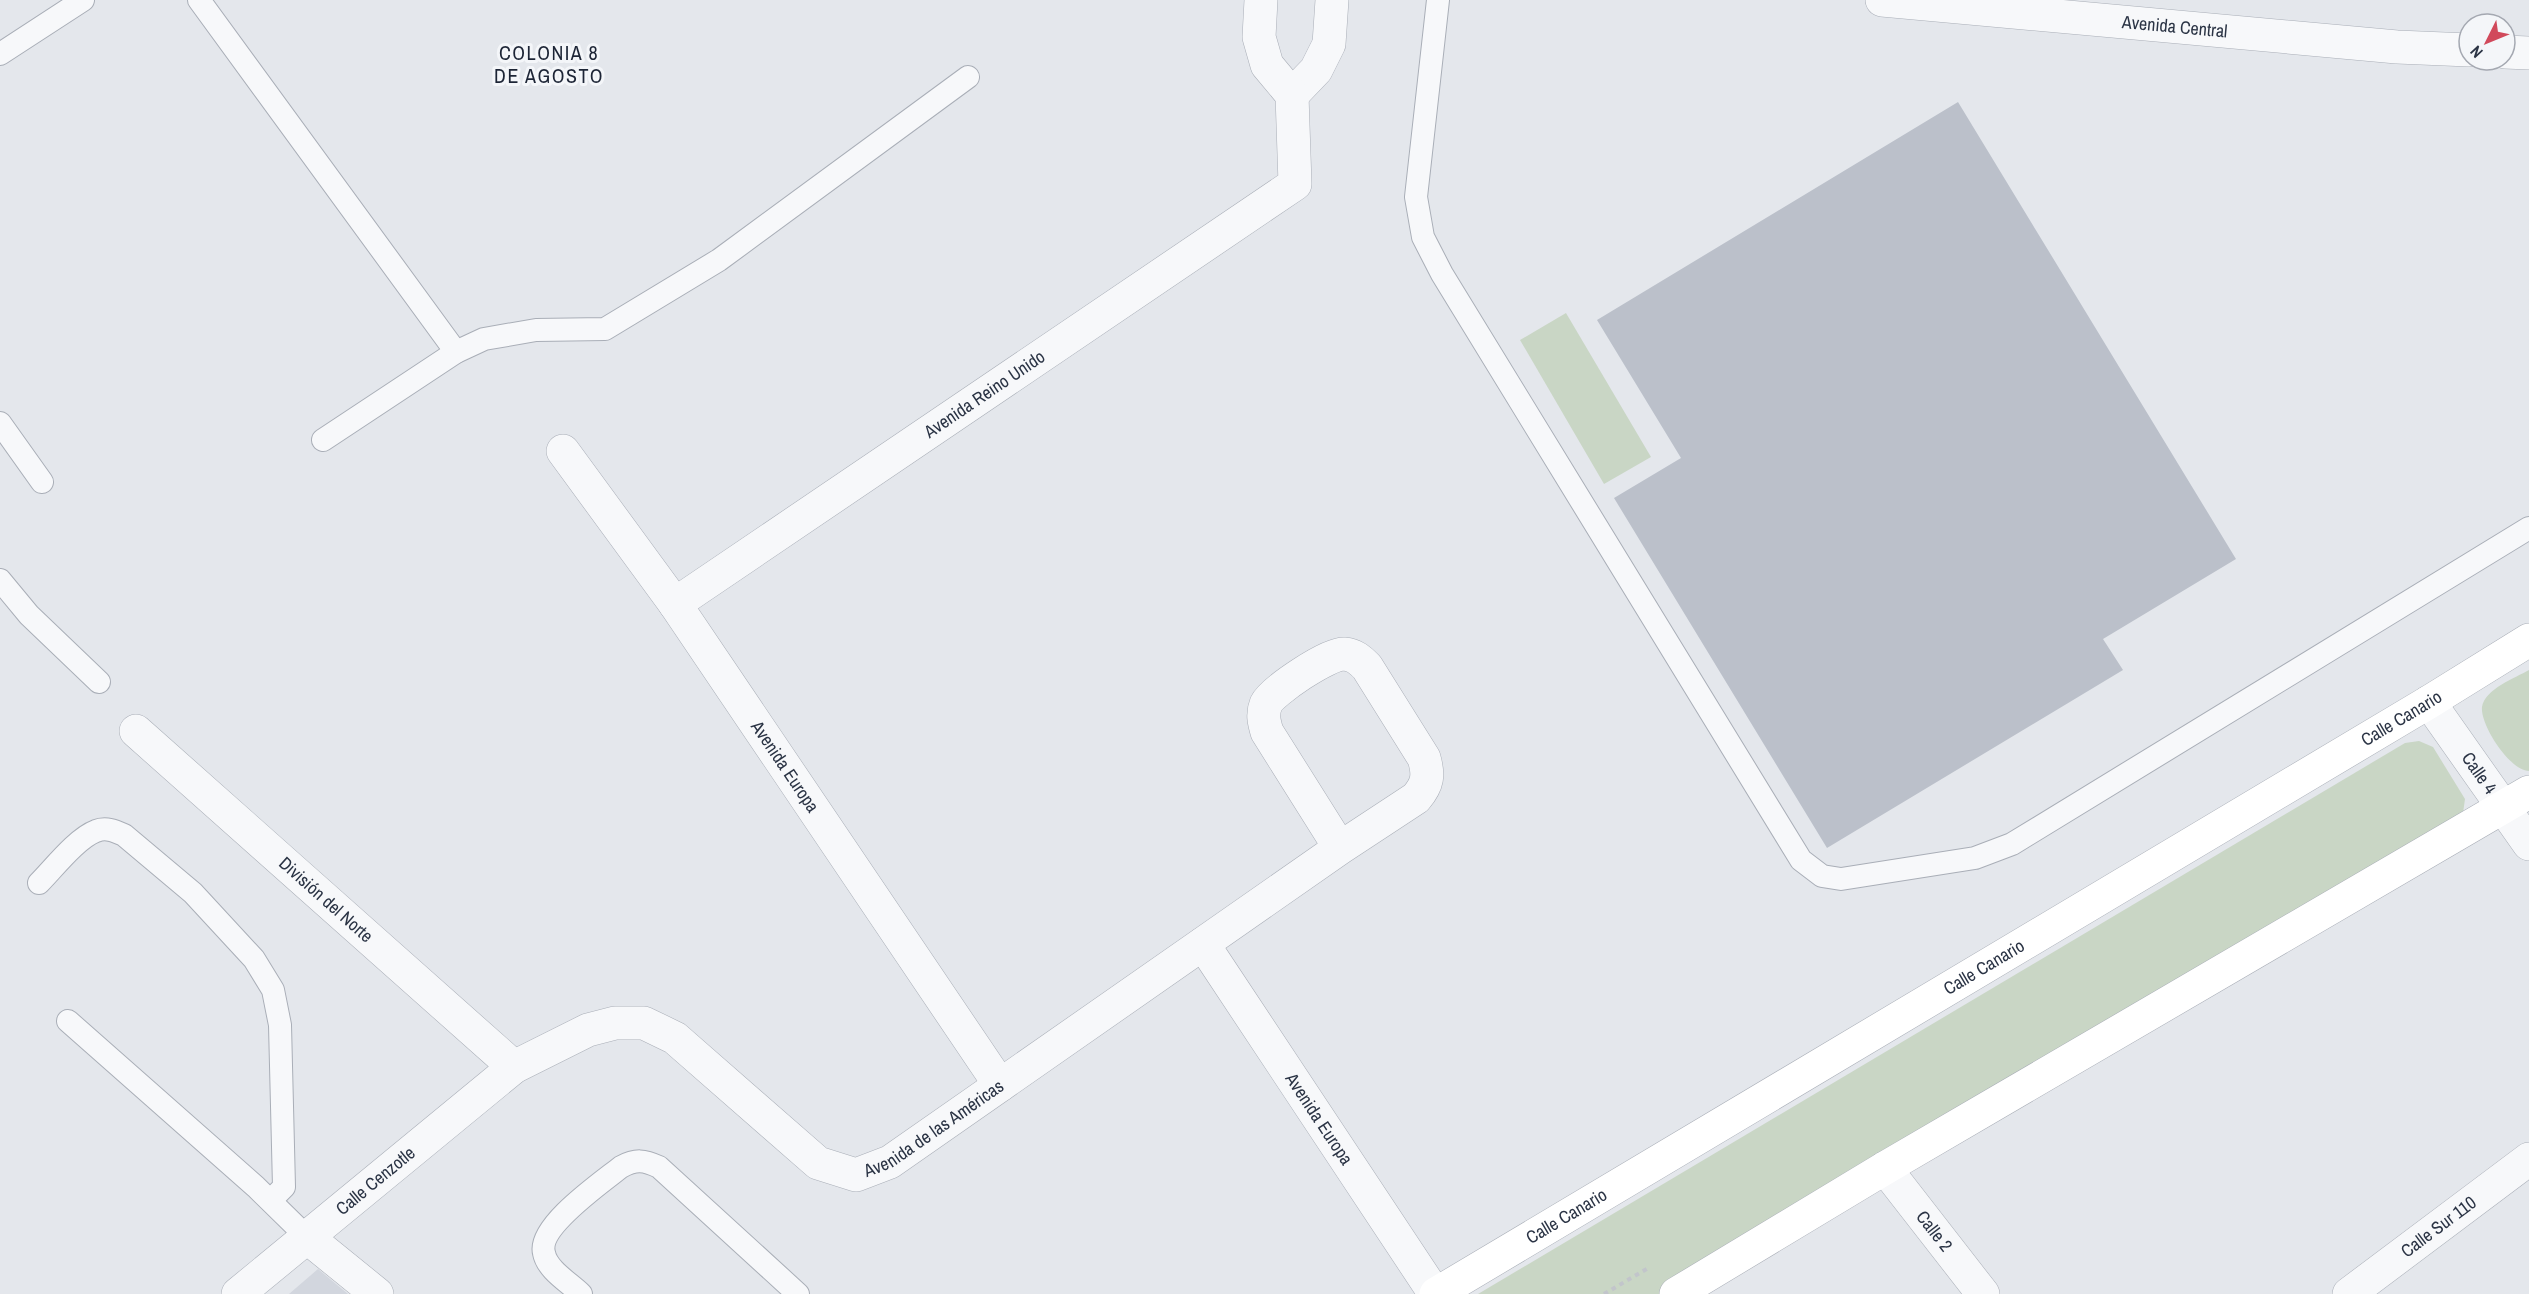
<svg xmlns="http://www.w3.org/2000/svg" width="2529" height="1294" font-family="'Archivo Narrow',sans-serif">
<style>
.built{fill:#d2d6de}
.green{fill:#c9d6c5}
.building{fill:#bbc0ca}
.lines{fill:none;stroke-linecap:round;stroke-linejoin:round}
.lane-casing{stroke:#a9aeb7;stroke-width:24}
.street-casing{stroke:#a9aeb7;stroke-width:34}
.secondary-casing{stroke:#a9aeb7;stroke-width:34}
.path{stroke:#c2c5cb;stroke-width:4;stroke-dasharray:4.5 4.5;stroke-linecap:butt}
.lane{stroke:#f7f8fa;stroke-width:22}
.street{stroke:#f7f8fa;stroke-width:33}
.secondary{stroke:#fff;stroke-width:33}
.labels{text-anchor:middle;stroke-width:6;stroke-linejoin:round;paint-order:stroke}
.street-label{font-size:18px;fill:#2b3445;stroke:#f4f6f9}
.neighbourhood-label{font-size:20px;letter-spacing:1.5px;fill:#1d2536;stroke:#f4f6f9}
</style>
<rect width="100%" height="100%" fill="#e4e7ec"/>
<!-- built -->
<path class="built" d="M318 1269 348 1294H289Z"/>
<!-- green -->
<g class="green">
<path d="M1566 313 1651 457 1604 484 1520 340Z"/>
<path d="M2529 670V771C2510 771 2480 725 2482 707 2485 689 2515 678 2529 670Z"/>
<path d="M2419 741 2433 747 2465 799 2463 813 1663 1294H1478L2405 743Z"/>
</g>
<!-- building -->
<path class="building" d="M1958 102 2236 559 2103 639 2123 670 1827 848 1614 498 1681 458 1597 320Z"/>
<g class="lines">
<!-- lane casing -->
<g class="lane-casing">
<g id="lane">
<path d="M199 0 456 352"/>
<path d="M1438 0 1416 197 1423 237 1442 274 1801 860 1822 876 1841 879 1975 858 2012 844 2529 528"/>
<path d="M0 54 83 0"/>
<path d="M0 423 42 482"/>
<path d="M323 440 456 352 484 339 536 330 605 329 719 260 968 77"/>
<path d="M0 580 29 615 99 682"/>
<path d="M39 883C53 869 77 838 96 831 106 827 115 831 124 835L193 893 254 959 273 990 280 1025 284 1187 271 1200"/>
<path d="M68 1021 256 1187 308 1238"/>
<path d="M581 1294C570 1283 547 1270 544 1253 537 1227 601 1183 621 1167 636 1159 644 1160 659 1167L798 1294"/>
</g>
</g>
<!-- street casing -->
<g class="street-casing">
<g id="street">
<path id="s1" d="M1882 0 2397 47 2469 50"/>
<path d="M2505 52 2529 53"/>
<path d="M1292 95 1316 70 1329 44 1332 0"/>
<path id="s2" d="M563 451 675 604 1000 1085"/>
<path id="s3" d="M675 604 1295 184 1292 95 1267 65 1259 37 1261 0"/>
<path id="s4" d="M2429 702 2529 844"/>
<path id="s5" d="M136 731 514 1067"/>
<path id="s6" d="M1203 944 1435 1294"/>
<path id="s7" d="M1885 1168 1983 1294"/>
<path d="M308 1238 377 1294"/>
<path id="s8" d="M238 1294 514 1067 588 1030 615 1023H644L675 1038 818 1163 856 1175 890 1162 1340 848 1416 798C1428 784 1429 775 1424 758L1367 667C1360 660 1355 655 1344 654 1329 653 1272 691 1266 704 1262 714 1264 722 1267 732L1340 848"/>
<path id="s9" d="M2349 1294 2529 1159"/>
</g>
</g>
<!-- secondary casing -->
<g class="secondary-casing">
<g id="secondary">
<path id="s10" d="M1436 1294 2429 702 2529 640"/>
<path d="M1676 1294 1885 1168 2529 792"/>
</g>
</g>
<!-- path -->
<path class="path" d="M1604 1294 1650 1267"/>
<!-- lane -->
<use href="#lane" class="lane"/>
<!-- street -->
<use href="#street" class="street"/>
<!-- secondary -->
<use href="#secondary" class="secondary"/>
</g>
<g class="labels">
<!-- street labels -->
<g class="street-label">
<text dy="6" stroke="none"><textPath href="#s1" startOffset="294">Avenida Central</textPath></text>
<text dy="6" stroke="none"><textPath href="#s3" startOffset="374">Avenida Reino Unido</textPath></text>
<text dy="6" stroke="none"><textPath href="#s10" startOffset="1124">Calle Canario</textPath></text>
<text dy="6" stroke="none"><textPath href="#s2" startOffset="386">Avenida Europa</textPath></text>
<text dy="6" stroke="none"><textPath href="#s4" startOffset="87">Calle 4</textPath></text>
<text dy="6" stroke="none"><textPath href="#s5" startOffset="254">División del Norte</textPath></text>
<text dy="6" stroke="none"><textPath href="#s10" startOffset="638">Calle Canario</textPath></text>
<text dy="6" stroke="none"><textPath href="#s6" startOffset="210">Avenida Europa</textPath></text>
<text dy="6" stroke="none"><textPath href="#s8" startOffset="852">Avenida de las Américas</textPath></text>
<text dy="6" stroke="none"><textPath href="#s8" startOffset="178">Calle Cenzotle</textPath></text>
<text dy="6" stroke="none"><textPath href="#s10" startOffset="152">Calle Canario</textPath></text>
<text dy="6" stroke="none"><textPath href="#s9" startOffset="112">Calle Sur 110</textPath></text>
<text dy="6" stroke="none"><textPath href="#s7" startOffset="80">Calle 2</textPath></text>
</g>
<!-- neighbourhood labels -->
<g class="neighbourhood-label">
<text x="549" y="60">COLONIA 8<tspan x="549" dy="23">DE AGOSTO</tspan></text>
</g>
</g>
<!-- north arrow -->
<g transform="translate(2487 42) rotate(227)"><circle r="28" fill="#f4f6f9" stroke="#a4a8b1" stroke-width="1.5"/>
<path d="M0-4.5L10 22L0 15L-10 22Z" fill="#d1495b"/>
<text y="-9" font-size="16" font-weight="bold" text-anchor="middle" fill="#2b3445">N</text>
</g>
</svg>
